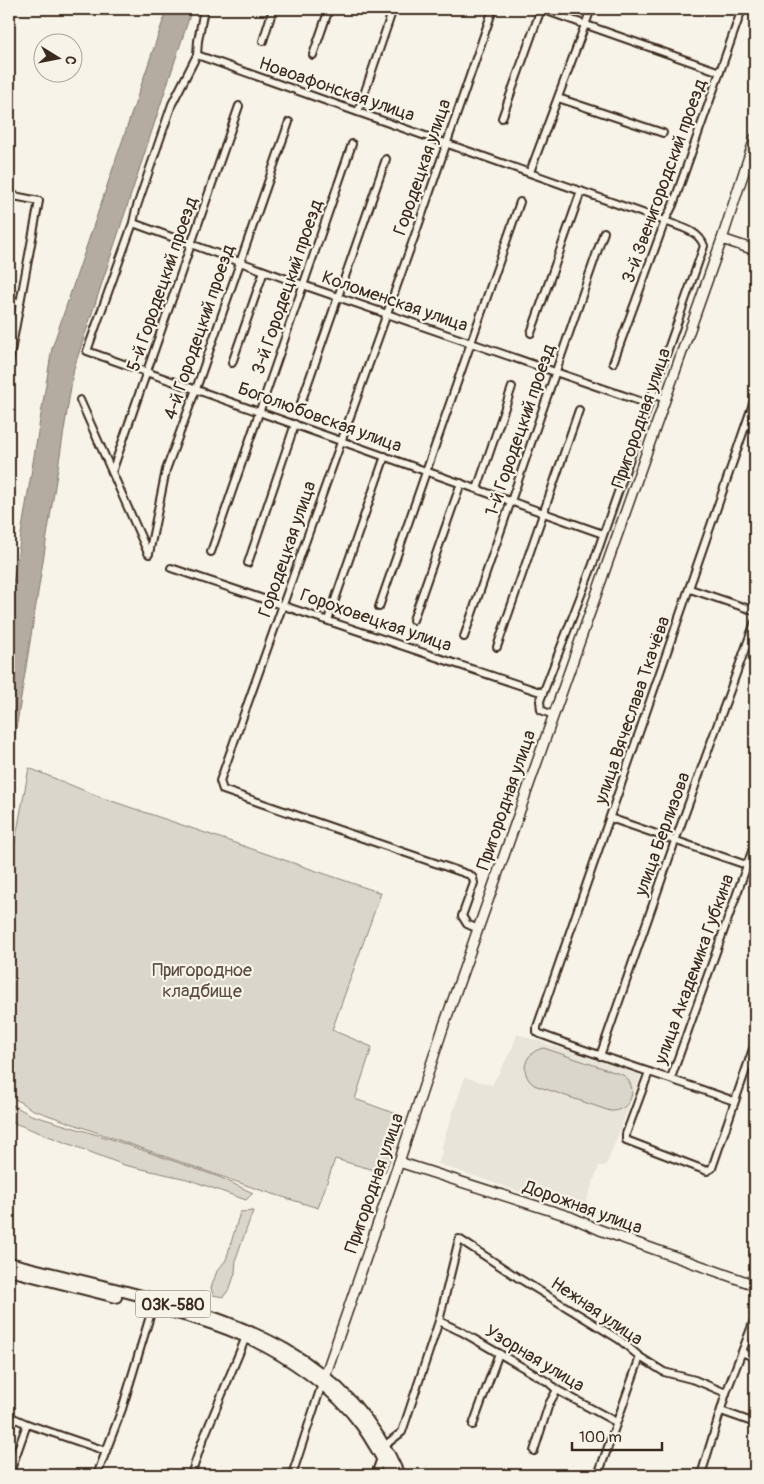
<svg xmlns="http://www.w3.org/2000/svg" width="764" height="1484" font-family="Pangolin,sans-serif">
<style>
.built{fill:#e9e4d9}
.green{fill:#dbd6cb;stroke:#8b8074}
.water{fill:#b4aca0;stroke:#84786c}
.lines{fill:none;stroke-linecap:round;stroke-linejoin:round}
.street-casing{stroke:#3b2a1e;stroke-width:10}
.secondary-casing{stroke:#3b2a1e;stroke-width:12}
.primary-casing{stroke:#3b2a1e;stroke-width:14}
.street{stroke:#f7f3e8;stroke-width:6}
.secondary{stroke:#f7f3e8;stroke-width:9}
.primary{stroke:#f7f3e8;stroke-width:10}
.labels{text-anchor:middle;stroke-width:4.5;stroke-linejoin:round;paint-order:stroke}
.shield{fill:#f7f3e8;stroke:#73665b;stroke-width:1}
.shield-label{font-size:16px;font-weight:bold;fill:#3b2a1e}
.street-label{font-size:18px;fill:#3b2a1e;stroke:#f7f3e8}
.park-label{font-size:18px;fill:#5b4c41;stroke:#f7f3e8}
</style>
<rect width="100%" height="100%" fill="#f7f3e8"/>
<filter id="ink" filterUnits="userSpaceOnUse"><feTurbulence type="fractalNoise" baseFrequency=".02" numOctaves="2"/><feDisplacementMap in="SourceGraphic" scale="10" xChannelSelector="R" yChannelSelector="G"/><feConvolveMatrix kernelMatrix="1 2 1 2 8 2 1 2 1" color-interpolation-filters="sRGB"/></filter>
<g filter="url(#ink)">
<!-- built -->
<path class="built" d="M517 1034 641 1075 606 1166H599L582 1213 438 1164 443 1150 441 1148 465 1077 492 1085 512 1049Z"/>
<!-- green -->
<g class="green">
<path d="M29 768 100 797 381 893 332 1030 372 1047 355 1099 405 1117 385 1173 335 1159 318 1208 257 1189 31 1109 9 1095V873Z"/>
<path d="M544 1048 623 1075C640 1087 631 1112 610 1111L534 1085C518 1073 525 1051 544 1048Z"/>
<path d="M9 1103 31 1115 108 1138 219 1177 253 1193 246 1200 187 1179 124 1165 9 1121Z"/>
<path d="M253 1211 236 1258 235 1273 230 1288 223 1297 213 1295 211 1288 217 1271 226 1260 240 1212Z"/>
</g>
<!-- water -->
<path class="water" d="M167 9H192L74 368 9 773V607L52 348Z"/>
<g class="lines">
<!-- street casing -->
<g class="street-casing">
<g id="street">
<path d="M204 9 198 41 197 55 172 104 136 209 133 223 87 351 603 534"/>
<path d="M541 9 720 72"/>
<path d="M263 41 273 9"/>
<path d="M197 55 665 221C679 227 699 230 704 246L593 564 540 701 541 710 553 715"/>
<path d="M313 55 329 9"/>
<path d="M558 98 663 133"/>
<path d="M358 112 393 9"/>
<path d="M502 118 541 9"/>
<path d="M530 172 591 9"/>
<path d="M9 195 39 201 9 362"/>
<path d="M133 223 303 285 648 404"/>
<path d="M9 301 20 303"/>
<path d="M531 333 581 191"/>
<path d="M232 363 264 271"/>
<path d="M613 363 665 221 673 205 742 9"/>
<path d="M652 394 665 399"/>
<path d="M80 400 148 553"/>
<path d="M301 403 386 159"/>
<path d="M112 472 239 106"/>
<path d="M477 489 512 387"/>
<path d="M211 552 352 144"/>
<path d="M149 554 166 470 196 389 289 122"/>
<path d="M248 563 295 424"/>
<path d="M171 568 543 693"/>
<path d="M690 589 755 611"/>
<path d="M379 607 520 202"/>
<path d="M328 620 385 456"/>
<path d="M413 620 461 483"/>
<path d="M464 637 604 232"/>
<path d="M497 647 579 410"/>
<path d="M610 818 755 868"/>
<path d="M478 929 467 924 462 916 474 883 473 878 470 875 223 790 220 781 415 235 493 9"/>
<path d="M600 1056 675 841 755 622"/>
<path d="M649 1072 626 1134V1140L707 1171 712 1168 755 1043"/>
<path d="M671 1078 755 843"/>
<path d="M734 1101C670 1078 604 1058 540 1034L537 1032V1027L755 398"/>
<path d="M439 1321 462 1332 548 1382 557 1390 616 1422"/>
<path d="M743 1353 755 1357"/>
<path d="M721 1411 755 1423"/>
<path d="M9 1416 27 1424 106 1451"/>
<path d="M473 1425 499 1353"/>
<path d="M384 1446 402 1432 439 1321 459 1239 520 1279 586 1319 620 1340 640 1357 664 1372 695 1380 726 1393"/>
<path d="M534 1451 549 1404 557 1390"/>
<path d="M9 1475 27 1424"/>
<path d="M97 1475 122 1409 153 1306"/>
<path d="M191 1475 202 1442 246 1337"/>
<path d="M292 1475 322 1384"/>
<path d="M375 1475 381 1458"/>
<path d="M598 1475 640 1357"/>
<path d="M701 1475 726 1393 755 1318"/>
</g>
</g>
<!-- secondary casing -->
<g class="secondary-casing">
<g id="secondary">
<path d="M722 239 755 250"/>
<path d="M399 1162 571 1217 600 1230 755 1285"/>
<path d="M323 1382 399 1162 443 1028 722 239 755 138"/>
</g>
</g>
<!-- primary casing -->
<g class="primary-casing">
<g id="primary">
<path d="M9 1263C47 1272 85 1282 123 1291 240 1321 347 1356 399 1475"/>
<path d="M9 1270 116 1297"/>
<path d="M159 1308C188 1316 218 1324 246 1337 287 1355 336 1389 362 1426 373 1442 382 1458 391 1475"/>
</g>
</g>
<!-- street -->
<use href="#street" class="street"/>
<!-- secondary -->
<use href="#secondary" class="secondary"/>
<!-- primary -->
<use href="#primary" class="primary"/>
</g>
</g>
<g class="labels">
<!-- shield labels -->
<rect class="shield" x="135.5" y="1290.5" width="75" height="27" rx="4"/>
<g class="shield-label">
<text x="173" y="1310">03К-580</text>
</g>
<!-- street labels -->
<g class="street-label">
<text transform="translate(337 89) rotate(19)" y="6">Новоафонская улица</text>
<text transform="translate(422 167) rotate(-71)" y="6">Городецкая улица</text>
<text transform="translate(664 181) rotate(-70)" y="6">3-й Звенигородский проезд</text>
<text transform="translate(162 284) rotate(-71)" y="6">5-й Городецкий проезд</text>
<text transform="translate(287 287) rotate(-71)" y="6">3-й Городецкий проезд</text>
<text transform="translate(395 301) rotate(19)" y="6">Коломенская улица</text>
<text transform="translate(199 332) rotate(-71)" y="6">4-й Городецкий проезд</text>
<text transform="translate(320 417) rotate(20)" y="6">Боголюбовская улица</text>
<text transform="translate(641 418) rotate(-71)" y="6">Пригородная улица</text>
<text transform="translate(520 430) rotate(-71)" y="6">1-й Городецкий проезд</text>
<text transform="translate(287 549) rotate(-71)" y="6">Городецкая улица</text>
<text transform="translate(376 620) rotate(19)" y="6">Гороховецкая улица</text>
<text transform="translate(632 710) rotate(-71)" y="6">улица Вячеслава Ткачёва</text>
<text transform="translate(506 800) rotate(-71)" y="6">Пригородная улица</text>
<text transform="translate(662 834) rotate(-70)" y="6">улица Берлизова</text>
<text transform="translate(694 969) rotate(-70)" y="6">улица Академика Губкина</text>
<text transform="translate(374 1183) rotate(-71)" y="6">Пригородная улица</text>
<text transform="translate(583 1207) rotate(20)" y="6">Дорожная улица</text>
<text transform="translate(597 1311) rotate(34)" y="6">Нежная улица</text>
<text transform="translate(535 1358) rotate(31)" y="6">Узорная улица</text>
</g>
<!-- park labels -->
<g class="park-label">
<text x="202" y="976">Пригородное<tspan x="202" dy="21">кладбище</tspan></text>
</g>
</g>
<!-- margin -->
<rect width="764" height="1484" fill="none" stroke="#f7f3e8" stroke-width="30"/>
<rect x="15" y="15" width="734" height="1454" fill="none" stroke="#3b2a1e" stroke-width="2" filter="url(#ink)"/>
<!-- north arrow -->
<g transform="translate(58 58) rotate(100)"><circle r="24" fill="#f7f3e8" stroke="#aca397"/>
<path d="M0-4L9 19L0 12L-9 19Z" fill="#3b2a1e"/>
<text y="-8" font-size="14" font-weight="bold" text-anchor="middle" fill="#3b2a1e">С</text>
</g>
<!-- scale -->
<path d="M572 1442v8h90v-8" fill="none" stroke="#3b2a1e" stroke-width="2.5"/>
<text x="579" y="1442" font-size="15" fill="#3b2a1e" stroke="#f7f3e8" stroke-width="4" paint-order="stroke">100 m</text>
</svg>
